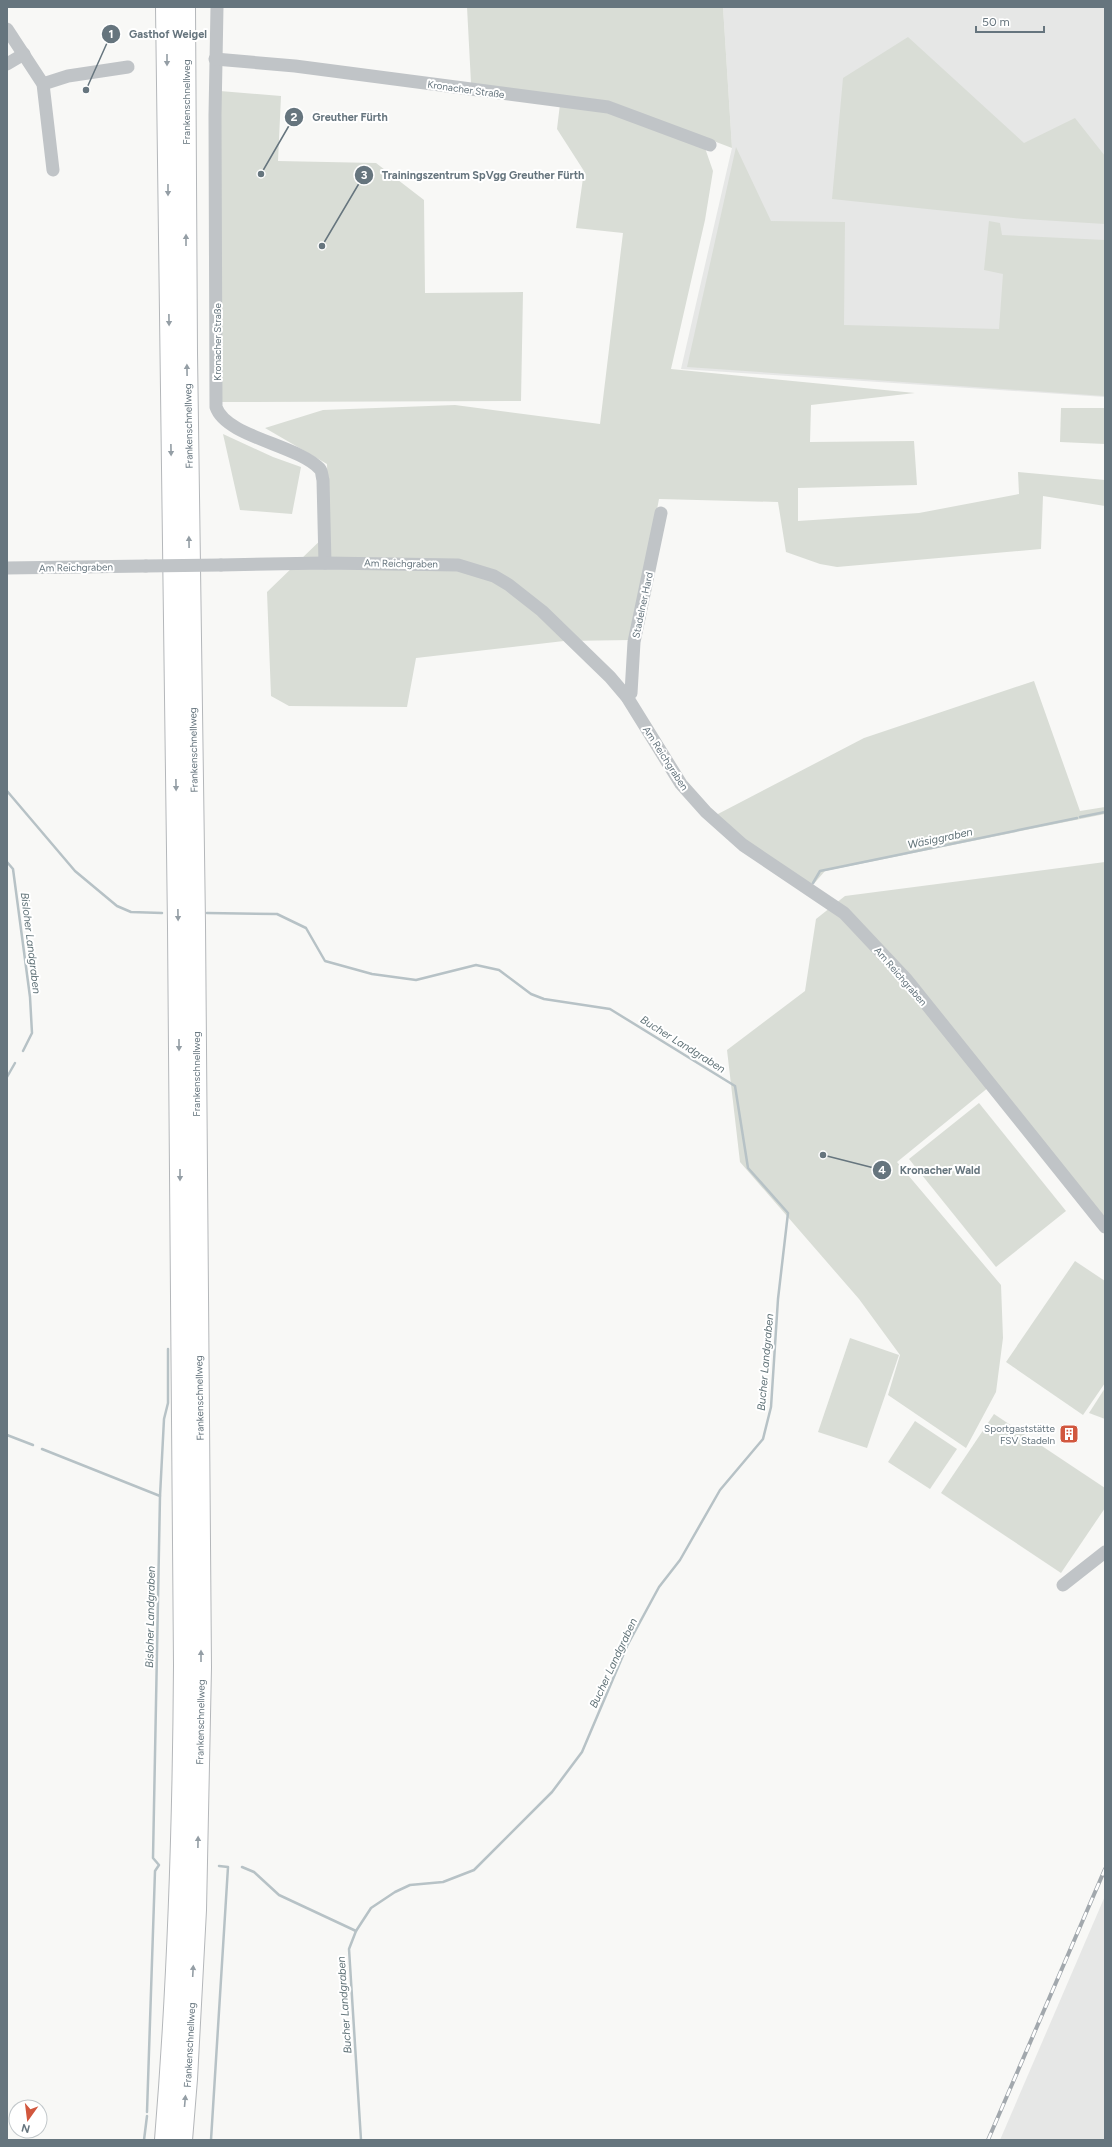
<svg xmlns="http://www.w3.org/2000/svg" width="1112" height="2147" font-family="Figtree,sans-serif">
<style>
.built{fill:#e6e7e6}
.green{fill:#d9ddd6}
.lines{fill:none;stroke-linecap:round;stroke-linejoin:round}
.stream{stroke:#b7c2c6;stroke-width:2.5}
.highway-casing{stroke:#b4b7ba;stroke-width:22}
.minor{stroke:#c0c4c7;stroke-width:13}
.highway{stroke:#fff;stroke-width:20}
.rail-casing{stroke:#a2a8ad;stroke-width:4}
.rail{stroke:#fff;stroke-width:2.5;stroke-dasharray:8;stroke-linecap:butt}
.minor-bridge{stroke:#c0c4c7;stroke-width:13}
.oneway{fill:#949ea5}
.labels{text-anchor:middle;stroke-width:4;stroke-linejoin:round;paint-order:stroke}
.street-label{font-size:10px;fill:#66757e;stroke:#fff}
.poi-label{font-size:10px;fill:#66757e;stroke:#fff;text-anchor:end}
.water-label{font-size:11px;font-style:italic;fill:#617378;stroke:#fff}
.leader{fill:none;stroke:#66757e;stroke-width:1.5}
.callout-dot{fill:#66757e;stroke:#fff;stroke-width:1.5}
.mark-label{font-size:12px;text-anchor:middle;font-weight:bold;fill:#fff}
.callout-label{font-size:11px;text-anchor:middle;font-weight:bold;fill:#66757e;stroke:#fff;stroke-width:4;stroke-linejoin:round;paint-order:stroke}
</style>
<rect width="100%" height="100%" fill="#f8f8f6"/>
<!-- built -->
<g class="built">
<path d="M723 7H1105V397L681 369 732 148Z"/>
<path d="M1105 1896V2140H1000Z"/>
</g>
<!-- green -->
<g class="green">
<path d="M467 7H723L732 148 611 102 471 83Z"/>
<path d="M908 37 1024 143 1075 118 1105 156V224L1024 219 832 199 843 78Z"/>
<path d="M220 91 281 96 278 161 376 163 424 200 425 293 523 292 521 401 220 402Z"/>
<path d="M560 104 608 111 705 148 713 171 705 220 671 369 915 393 811 405 810 442 914 441 917 485 798 488V521L919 513 1019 494 1018 472 1105 480V506L1043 496 1041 549 837 567 820 564 786 552 778 502 659 499 632 640 564 641 416 658 407 707 289 706 271 696 267 592 329 532 327 464 265 428 323 410 455 405 600 424 623 233 576 228 584 171 557 129Z"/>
<path d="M736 147 771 221 845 222 844 325 999 329 1003 274 984 270 989 221 1000 223 1002 235 1105 240V396L687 367Z"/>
<path d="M1061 408H1105V444L1060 442Z"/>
<path d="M223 434 273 457 301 467 292 514 240 510Z"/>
<path d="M1034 681 1080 811 1105 807V814L825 871 811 887 760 852 716 815 864 738Z"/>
<path d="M1105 862V1220L989 1087 897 1162 1001 1285 1003 1338 996 1392 966 1448 888 1395 900 1355 859 1299 740 1162 727 1050 805 991 816 919 845 896Z"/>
<path d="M979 1103 1066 1211 996 1267 909 1159Z"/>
<path d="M1075 1261 1105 1281V1383L1083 1415 1006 1362Z"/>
<path d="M850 1338 899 1355 867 1448 818 1432Z"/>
<path d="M1105 1388V1419L1089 1413Z"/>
<path d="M994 1414 1105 1488V1508L1061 1573 941 1493Z"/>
<path d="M915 1421 957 1449 930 1489 888 1462Z"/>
</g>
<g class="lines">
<!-- stream -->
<g class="stream">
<path d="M7 791 75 871 117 906 131 912 162 913"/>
<path d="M1080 817 1105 812"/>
<path d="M7 862 13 869 30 997 32 1033 23 1051"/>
<path d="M813 883 820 871 1077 818"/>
<path d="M207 913 277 914 306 928 325 961 372 974 416 980 476 965 499 970 531 994 544 999 610 1009 735 1086 748 1168 788 1213 778 1299 771 1407 763 1439 720 1490 680 1560 659 1587 627 1646 582 1752 552 1792 474 1870 443 1882 410 1885 395 1892 371 1908 356 1931 349 1949 361 2140"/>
<path d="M7 1077 15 1063"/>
<path d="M7 1435 33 1445"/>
<path d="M42 1449 160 1496 153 1858 159 1865 155 1871 147 2112"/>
<path d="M160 1496 164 1419 168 1403V1349"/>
<path d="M242 1867 254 1872 279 1895 356 1931"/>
<path d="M144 2140 147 2116"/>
<path d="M211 2140 228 1867 219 1866"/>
</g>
<!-- highway casing -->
<g class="highway-casing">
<g id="highway">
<path d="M165 2140C178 1982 183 1824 184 1665L178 927 166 7"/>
<path d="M182 2140 187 2079 196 1910 201 1667 195 924 187 353 185 7"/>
</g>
</g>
<!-- minor -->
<g class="minor">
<path d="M217 7 215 115 216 407C226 437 298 445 320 469 322 471 322 477 323 480L325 563"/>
<path d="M7 29 43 84 53 170"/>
<path d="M215 59 295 66 608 107 710 145"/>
<path d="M7 64 24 54"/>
<path d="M43 84 68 76 128 67"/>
<path d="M221 565 325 563 458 565 494 576 509 585 542 611 610 677 627 697 681 784 706 812 743 845 844 913 907 980 1105 1227"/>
<path d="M7 568 146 566"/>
<path d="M627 697 631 693 634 642 661 513"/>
<path d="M1063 1585 1105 1552"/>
</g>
<!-- highway -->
<use href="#highway" class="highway"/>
<!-- rail casing -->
<g class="rail-casing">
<path id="rail" d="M988 2140 1105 1869"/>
</g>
<!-- rail -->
<use href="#rail" class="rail"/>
<!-- minor-bridge -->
<path class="minor-bridge" d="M146 566 221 565"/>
</g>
<!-- one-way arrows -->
<defs><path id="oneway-solid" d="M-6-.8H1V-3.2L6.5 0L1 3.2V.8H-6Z"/></defs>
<g class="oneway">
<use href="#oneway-solid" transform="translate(167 60) rotate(90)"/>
<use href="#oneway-solid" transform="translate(168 190) rotate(90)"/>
<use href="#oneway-solid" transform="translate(186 240) rotate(-90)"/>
<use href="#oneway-solid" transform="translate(169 320) rotate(89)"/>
<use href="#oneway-solid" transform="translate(187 370) rotate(-91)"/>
<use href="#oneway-solid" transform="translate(171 450) rotate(89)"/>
<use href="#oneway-solid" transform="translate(189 542) rotate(-91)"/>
<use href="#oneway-solid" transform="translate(176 785) rotate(89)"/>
<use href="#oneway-solid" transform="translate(178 915) rotate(89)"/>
<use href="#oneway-solid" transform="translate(179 1045) rotate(90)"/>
<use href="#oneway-solid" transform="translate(180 1175) rotate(90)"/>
<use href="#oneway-solid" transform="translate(201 1656) rotate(-90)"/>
<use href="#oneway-solid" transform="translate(198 1842) rotate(-89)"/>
<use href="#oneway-solid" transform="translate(193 1971) rotate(-87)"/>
<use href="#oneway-solid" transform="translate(185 2101) rotate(-85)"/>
</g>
<!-- icons -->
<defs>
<g id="building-square" transform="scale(1)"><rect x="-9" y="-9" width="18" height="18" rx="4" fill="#d1573e" stroke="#fff"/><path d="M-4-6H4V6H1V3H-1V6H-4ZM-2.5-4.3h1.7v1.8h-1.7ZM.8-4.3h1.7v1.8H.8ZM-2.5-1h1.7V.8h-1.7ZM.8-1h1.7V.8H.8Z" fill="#fff"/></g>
</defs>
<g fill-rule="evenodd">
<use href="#building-square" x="1069" y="1434"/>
</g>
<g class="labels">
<!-- street labels -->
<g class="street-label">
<text transform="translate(466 89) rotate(8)" y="4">Kronacher Straße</text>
<text transform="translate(186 102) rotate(-90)" y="4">Frankenschnellweg</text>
<text transform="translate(217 342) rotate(-90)" y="4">Kronacher Straße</text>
<text transform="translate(188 426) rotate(-91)" y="4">Frankenschnellweg</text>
<text transform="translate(401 563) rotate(1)" y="4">Am Reichgraben</text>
<text transform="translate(76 567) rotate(-1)" y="4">Am Reichgraben</text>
<text transform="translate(642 605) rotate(-78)" y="4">Stadelner Hard</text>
<text transform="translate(193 750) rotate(-91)" y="4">Frankenschnellweg</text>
<text transform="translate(666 758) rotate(57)" y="4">Am Reichgraben</text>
<text transform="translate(901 976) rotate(49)" y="4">Am Reichgraben</text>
<text transform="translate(196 1074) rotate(-90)" y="4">Frankenschnellweg</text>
<text transform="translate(199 1398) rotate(-91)" y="4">Frankenschnellweg</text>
<text transform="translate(200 1722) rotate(-89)" y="4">Frankenschnellweg</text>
<text transform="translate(189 2045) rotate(-87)" y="4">Frankenschnellweg</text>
</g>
<!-- poi labels -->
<g class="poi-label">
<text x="1055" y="1432">Sportgaststätte<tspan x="1055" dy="12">FSV Stadeln</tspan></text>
</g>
<!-- water labels -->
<g class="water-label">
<text transform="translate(940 838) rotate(-12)" y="4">Wäsiggraben</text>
<text transform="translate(31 943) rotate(83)" y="4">Bisloher Landgraben</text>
<text transform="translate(683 1044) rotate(32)" y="4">Bucher Landgraben</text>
<text transform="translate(765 1362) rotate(-85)" y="4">Bucher Landgraben</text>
<text transform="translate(150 1617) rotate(-89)" y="4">Bisloher Landgraben</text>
<text transform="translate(613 1663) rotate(-65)" y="4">Bucher Landgraben</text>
<text transform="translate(344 2005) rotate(-94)" y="4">Bucher Landgraben</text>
</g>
</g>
<!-- callouts -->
<path class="leader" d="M86 90L111 34M261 174L294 117M322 246L364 175M823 1155L882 1170"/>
<g class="callout-dot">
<circle cx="86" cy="90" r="4"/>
<circle cx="261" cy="174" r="4"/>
<circle cx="322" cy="246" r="4"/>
<circle cx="823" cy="1155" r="4"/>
<circle cx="111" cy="34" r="10"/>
<circle cx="294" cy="117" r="10"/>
<circle cx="364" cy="175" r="10"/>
<circle cx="882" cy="1170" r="10"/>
</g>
<g class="mark-label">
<text x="111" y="38">1</text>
<text x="294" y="121">2</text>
<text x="364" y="179">3</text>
<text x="882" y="1174">4</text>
</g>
<g class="callout-label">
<text x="168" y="38">Gasthof Weigel</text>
<text x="350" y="121">Greuther Fürth</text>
<text x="483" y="179">Trainingszentrum SpVgg Greuther Fürth</text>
<text x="940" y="1174">Kronacher Wald</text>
</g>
<!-- border -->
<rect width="1112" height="2147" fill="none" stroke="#66757e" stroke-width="16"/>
<!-- north arrow -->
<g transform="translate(28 2119) rotate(194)"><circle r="19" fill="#ffffff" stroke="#c2c8cb"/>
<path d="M0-3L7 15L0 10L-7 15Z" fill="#d1573e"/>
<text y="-6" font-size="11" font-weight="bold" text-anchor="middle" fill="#66757e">N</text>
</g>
<!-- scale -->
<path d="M976 26v6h68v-6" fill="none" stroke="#66757e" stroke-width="2"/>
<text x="982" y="26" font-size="12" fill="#66757e" stroke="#ffffff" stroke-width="3" paint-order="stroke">50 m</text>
</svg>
